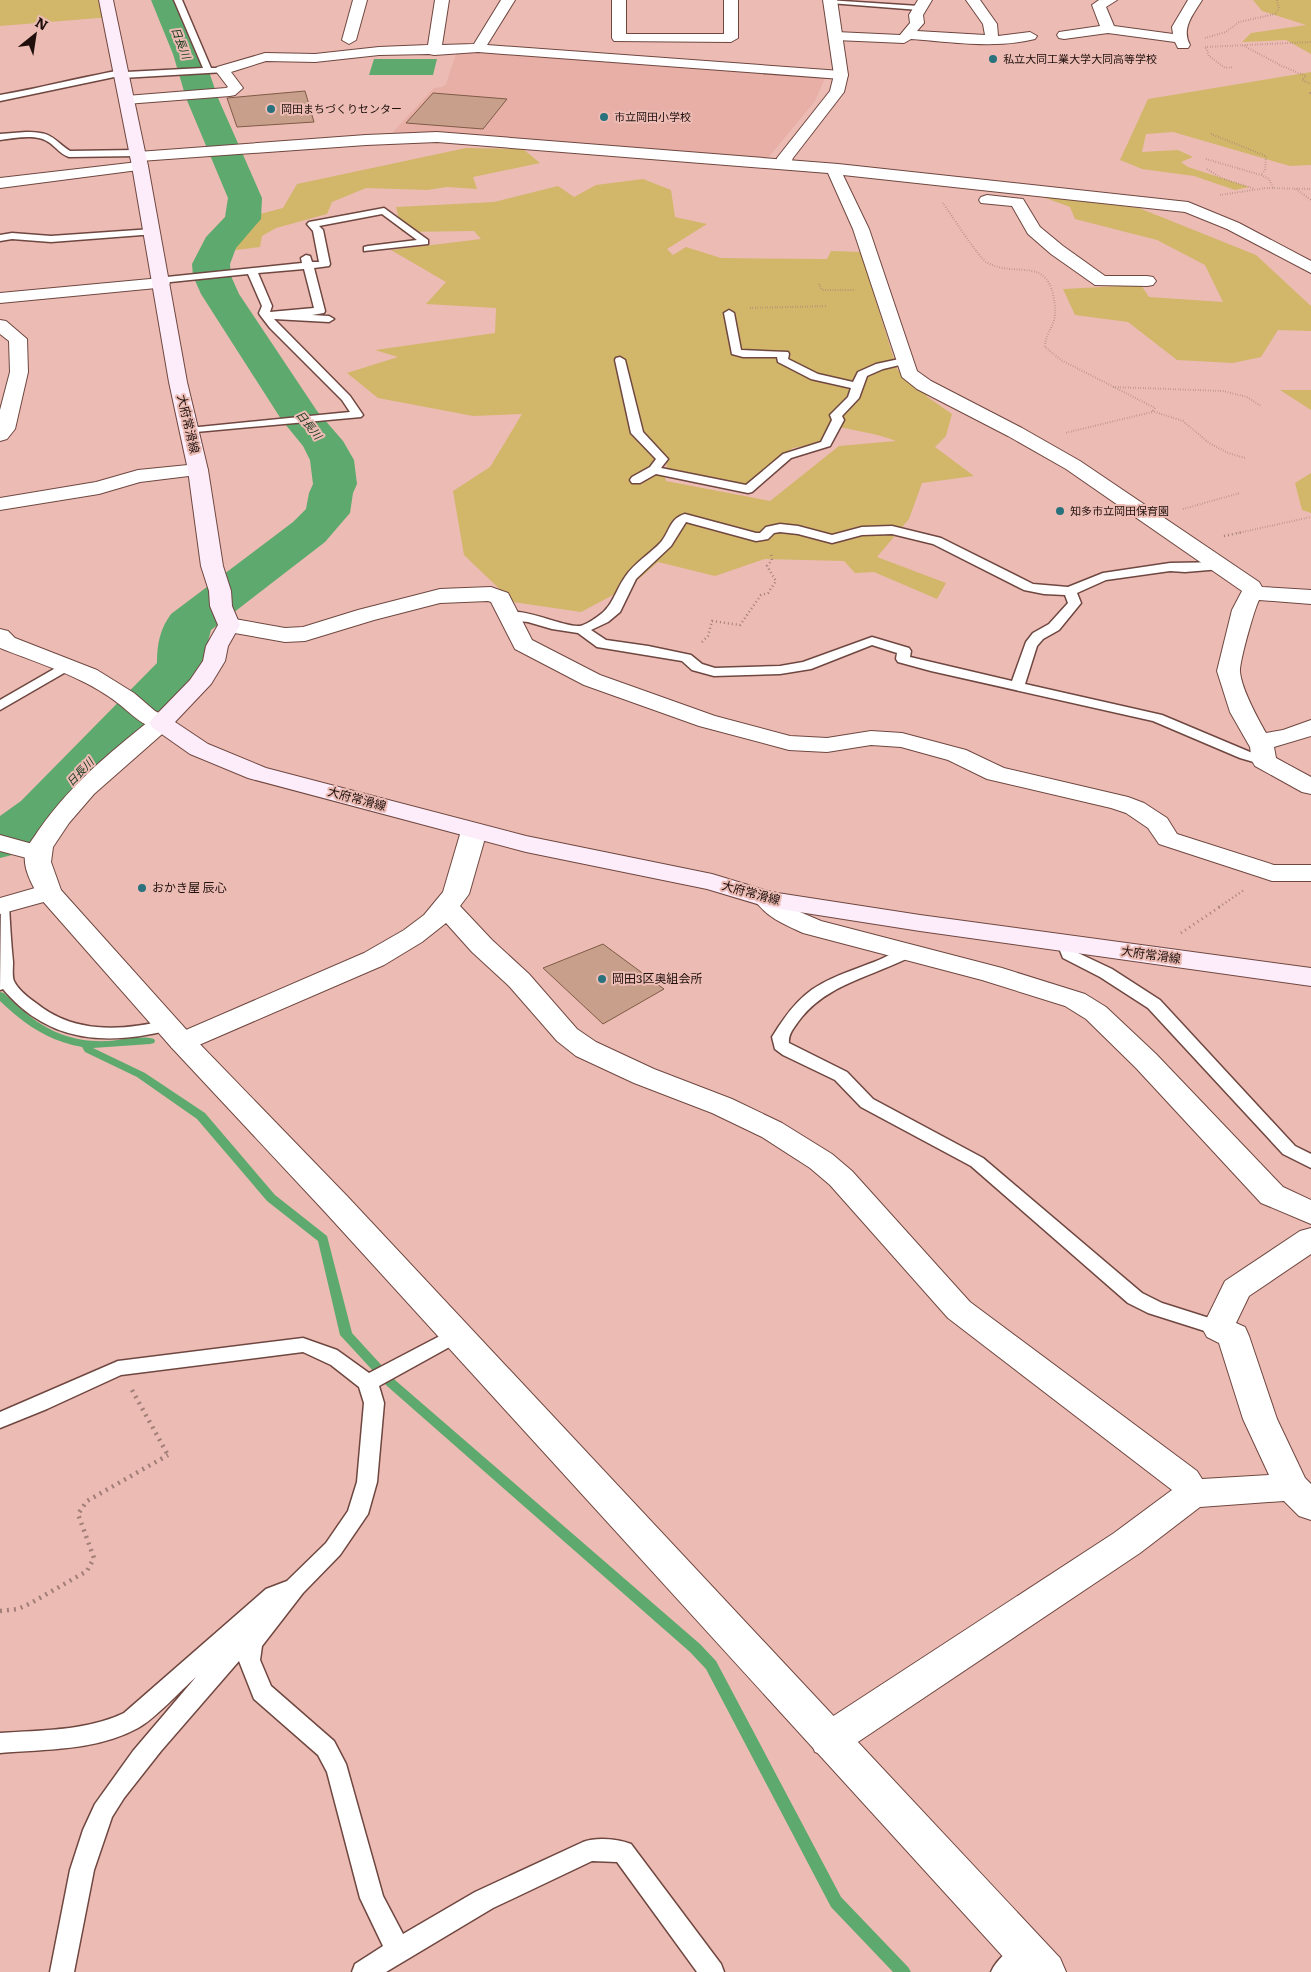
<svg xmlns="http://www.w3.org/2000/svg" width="1311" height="1972" font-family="Literata,'Noto Sans JP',serif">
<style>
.built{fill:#e7afa6}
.green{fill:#d2b66a;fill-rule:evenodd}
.water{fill:#5da96e}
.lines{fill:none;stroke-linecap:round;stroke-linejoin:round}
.stream{fill:#5da96e;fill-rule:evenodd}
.river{fill:#5da96e;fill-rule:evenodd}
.building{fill:#c89f8a;stroke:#7f5b47}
.service-casing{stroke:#6f4740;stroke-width:3}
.minor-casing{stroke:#6f4740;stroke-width:2}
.tertiary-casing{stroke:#6f4740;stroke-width:2}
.secondary-casing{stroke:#6f4740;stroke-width:2}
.path-far3{stroke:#a27e78;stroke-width:2;stroke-dasharray:0.5 2;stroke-linecap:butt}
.path-far2{stroke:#a27e78;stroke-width:2.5;stroke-dasharray:1 3;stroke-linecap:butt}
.path-far1{stroke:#a27e78;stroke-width:3;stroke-dasharray:1 4;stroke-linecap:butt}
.path{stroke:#a27e78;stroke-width:4.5;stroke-dasharray:2 5;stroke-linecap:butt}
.service{fill:#fff;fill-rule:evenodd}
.minor{fill:#fff;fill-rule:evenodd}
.tertiary{fill:#fff;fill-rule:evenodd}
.secondary{fill:#fdedfb;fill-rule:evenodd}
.poi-dot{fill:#29717c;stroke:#ecbcb4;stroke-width:2}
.labels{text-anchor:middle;stroke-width:4;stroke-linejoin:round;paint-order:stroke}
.far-water-label{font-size:11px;font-style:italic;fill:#15351d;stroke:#ecbcb4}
.far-poi-label{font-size:11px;fill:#1f0f0d;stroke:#ecbcb4;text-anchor:start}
.street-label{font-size:12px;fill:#1f0f0d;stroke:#ecbcb4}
.poi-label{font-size:12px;fill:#1f0f0d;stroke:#ecbcb4;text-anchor:start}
</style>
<rect width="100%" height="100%" fill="#ecbcb4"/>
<!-- built -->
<path class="built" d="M497 51 821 76 825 78 815 101 768 158 755 160 391 134 434 88 442 87 446 84 456 54Z"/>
<!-- green -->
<g class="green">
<path d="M0 0H106L111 17 0 26Z"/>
<path d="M1253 0H1311V54L1286 40 1242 42 1251 33 1306 25 1262 11Z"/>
<path d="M1311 72V165L1290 166 1173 132 1146 134 1142 152 1178 150 1193 157 1181 162 1188 167 1249 187 1235 190 1194 176 1142 169 1120 160 1148 99Z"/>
<path d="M466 148 523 149 540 163 473 177 477 189 447 187 427 190 366 188 332 202 327 214 276 228 262 236 260 247 236 250 224 245 235 235 250 231 256 215 283 208 297 184Z"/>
<path d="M643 179 671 190 675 217 707 224 667 249 673 255 686 247 721 258 827 259 831 251 861 252 897 369 909 383 931 394 926 396 952 414 946 436 935 447 974 476 922 483 909 519 877 557 946 583 937 599 874 572 855 573 844 561 765 559 715 576 658 562 632 585 581 612 513 602 464 555 453 491 490 467 522 414 473 416 378 398 347 373 398 357 375 350 495 333 496 308 426 304 446 282 391 250 481 239 474 231 402 232 396 207 494 202 558 186 574 197 596 185ZM829 425C852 430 876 433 896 441L839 446 770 501 666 481 656 448 666 455 667 469 745 487 793 448 820 443Z"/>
<path d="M1040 196 1139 208 1256 255 1311 306V331L1278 330 1261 357 1233 363 1177 360 1128 322 1075 315 1063 289 1141 285 1149 297 1223 302 1205 265 1157 240 1075 219 1070 207Z"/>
<path d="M1280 390H1311V410Z"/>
<path d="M1311 473V513L1302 510 1295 483Z"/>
</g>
<!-- water -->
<path class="water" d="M374 59H437L433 75H369Z"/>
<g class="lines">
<!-- stream -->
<path class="stream" d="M0 992 4 993C35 1024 62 1043 108 1041 122 1040 140 1035 154 1039L155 1041 154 1043 150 1044 93 1048 145 1073 205 1113 275 1195 327 1236 352 1333 395 1380 700 1644 716 1661 841 1897 908 1967 911 1972H893L831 1907 706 1669 690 1652 387 1386 340 1335 318 1241 267 1201 197 1119 137 1077 85 1052 82 1047C48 1041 24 1024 0 1001Z"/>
<!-- river -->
<path class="river" d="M151 0H179L203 54 218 98 262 198 261 219 236 248 230 264 231 276 239 294 317 411 343 441 354 460 357 484 353 493 350 513 325 542 211 630 207 645V666L200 677 59 825 20 853 0 858V816L21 801 157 663C157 644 160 629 171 614L293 522 306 509 309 493 313 484 310 460 303 446 281 419 201 294 193 276 192 264 206 237 225 217 228 198 186 98 173 54Z"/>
</g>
<!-- building -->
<g class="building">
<path d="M305 91 314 122 237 127 227 98Z"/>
<path d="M433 93 507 99 483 129 406 123Z"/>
<path d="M603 944 664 989 603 1024 543 968Z"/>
</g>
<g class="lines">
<!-- service casing -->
<g class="service-casing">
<g id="service">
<path d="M174 0H182L211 68H225V72L122 78 119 76 0 101V95C41 88 81 77 122 70L126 72 203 68Z"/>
<path d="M827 0 919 6 923 8 919 10 830 3H827Z"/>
<path d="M26 132C53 132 51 138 70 151L137 150 142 153 137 156 69 157C60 154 57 148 50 143 37 133 16 138 0 140V134Z"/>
<path d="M384 208 428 240V244L364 251V247L368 246 417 240 382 214 319 226 323 230 330 264 329 266 314 268 325 311 324 313 312 315 329 316 334 319 329 322 274 319 350 396 363 415 361 417 185 433 183 431 185 429 189 428 350 412 342 400 270 328 260 315 259 313 262 306 248 274 161 283 156 280 157 278 302 263 301 258 306 255 310 256 312 262H319L313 231 307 224 309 222ZM304 269 314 308 270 312 272 306 258 273Z"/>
<path d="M152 229 157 232 155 234 51 242 12 239 0 241V235L12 233 51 236Z"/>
<path d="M729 310 734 313 741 350 788 352 789 354 788 359 818 374 853 382 858 372 876 364 904 358 909 361 908 363 883 369 867 376 859 398 842 416 844 420 830 446 791 458 752 492 748 493 656 474 640 483H632L630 480 632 477 650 467 656 459 631 433 615 360 616 358 620 357 625 360 643 432 668 459 661 468 746 485 783 454 821 442 832 420 830 415 848 397 851 388 811 379 778 362 777 357H743L732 354 724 313Z"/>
<path d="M685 514 756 533H760L766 527 780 524 798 526 832 535 862 527 892 526 941 538 1033 584 1068 587 1103 573 1170 563 1225 562 1227 565 1221 569 1185 572 1170 571 1106 580 1077 593 1081 603 1059 630 1043 639 1037 646 1025 684 1162 715 1250 752 1269 758 1271 761 1269 764 1264 765 1240 758 1153 721 931 671 898 662 896 659 897 653 872 645 811 669 780 674 714 676 692 670 682 661 597 647 578 633 552 629 528 622 509 620 502 616C514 602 563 628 580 626 585 625 593 620 597 617 613 607 615 591 625 577 634 563 650 554 661 542 670 531 670 518 685 514ZM686 522 756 541 768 539 774 533 780 532 798 534 832 543 862 535 892 534 933 544 1024 590 1044 594 1065 595 1068 603 1049 624 1033 633 1026 642 1012 681 910 657 911 651 909 648 872 637 803 662 780 666 715 668 702 664 691 655 648 646 606 640 591 630 608 622 620 612 636 579 671 546Z"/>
<path d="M66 662 71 663 73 666 71 669 0 710V700Z"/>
<path d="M1 900 6 902 9 905C10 924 11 943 13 962 13 968 12 977 14 981 18 990 29 998 36 1003 74 1034 122 1031 167 1020L173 1021 175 1025 173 1029C109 1046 49 1044 3 989L0 990Z"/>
<path d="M1065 938 1071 940 1076 952 1112 969 1160 1000 1295 1146 1311 1154V1168L1283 1154 1148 1008 1100 977 1063 958 1057 943 1059 940Z"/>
<path d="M906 948 912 950 914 953 912 956C872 977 825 984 798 1022 793 1029 788 1035 789 1043L847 1072 873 1099 983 1158 1142 1293 1162 1303 1225 1323 1228 1328 1225 1333 1218 1335 1211 1333 1148 1313 1128 1303 971 1166 861 1107 835 1080 783 1055 775 1049 772 1037C803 986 821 982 874 962 885 958 895 951 906 948Z"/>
<path d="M457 1327 464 1329 467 1334 464 1339 379 1386 384 1403 377 1482 368 1514 340 1555 303 1593 262 1646 260 1660 271 1686 334 1741 346 1764 383 1896 403 1934 475 1892 583 1842C597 1837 617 1839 631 1844L721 1964 724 1972H697L617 1862 592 1861 493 1908 386 1972H352L355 1964 383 1946 360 1898 327 1772 318 1755 254 1699 239 1661 161 1751 124 1798 112 1817 94 1870 74 1972H50L70 1870 83 1830 95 1804 133 1751 196 1677C180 1691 155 1719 138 1728 96 1751 46 1749 0 1753V1733C42 1730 86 1731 124 1713L266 1589 287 1581 326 1543 348 1511 357 1482 364 1403 359 1387 331 1365 303 1352 121 1375 47 1409 0 1428V1412L118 1361 303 1338 337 1350 369 1373Z"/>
<path d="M1027 1940 1036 1944 1039 1952 1036 1960 1022 1972H991C997 1958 1013 1946 1027 1940Z"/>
</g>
</g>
<!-- minor casing -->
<g class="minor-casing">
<g id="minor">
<path d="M353 0H367L356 40 349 44 342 40Z"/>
<path d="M435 0H449L442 45 474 44 501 0H515L487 45 841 71 846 72 848 75 846 78 841 79 478 52 434 55 429 54 379 55 315 62 266 61 231 72 243 88 235 95 230 96 126 104 121 103 119 100 121 97 126 96 226 88 228 87 215 70 217 67 265 53 315 54 379 47 428 45Z"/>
<path d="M612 0H626V34H724V0H738V38L731 42 614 41 612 38Z"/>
<path d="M918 0H932L923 15 924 23 917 31 985 35 983 24 966 0H980L997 24 998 36 1030 32 1037 36 1035 39C995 49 952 42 911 39L904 43 836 40 829 36 836 32 900 35 910 23 909 15Z"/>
<path d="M1099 0H1117L1106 7 1114 26 1173 34 1172 27 1188 0H1202C1193 15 1181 28 1190 45L1188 48H1178L1175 42 1108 33 1064 39 1059 38 1057 35 1059 32 1100 26 1092 5Z"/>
<path d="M437 132 838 164 1188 202 1239 223 1311 261V273L1227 229 1185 212 843 175 869 229 917 371 931 381 1022 428 1080 461 1259 582 1262 587 1311 590V604L1259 600C1254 610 1239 663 1240 672 1242 690 1257 717 1266 733L1283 730 1311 720V736L1274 747 1276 758 1311 777V794L1302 792 1255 766 1252 761 1250 747 1230 712 1217 671 1232 610 1242 591 1066 469 1008 436 917 389 902 377 853 229 828 173 437 142 366 145 140 161 146 163 148 166 146 169 0 188V178L138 162 133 160 130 157 133 154 138 152 366 135Z"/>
<path d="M987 195 1023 199 1040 227 1063 246 1105 276H1147L1153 277 1156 281 1153 285 1147 286 1095 285 1051 254 1028 234 1012 206 981 203 979 200 981 197Z"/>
<path d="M161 278 167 279 170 283 167 287 0 303V293Z"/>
<path d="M0 320 6 321 27 339 28 372 15 429 7 439 0 441V410L10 372 9 341 0 334Z"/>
<path d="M198 464 205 466 208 470 205 474 140 482 99 494 0 510V498L96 482 138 470Z"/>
<path d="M491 587 508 593 532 640 600 675 715 716 790 736 827 738 871 731 902 733 966 750 1004 768 1128 797 1144 803 1167 818 1177 834 1274 865H1311V881H1272L1263 878 1159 844 1148 828 1126 813 1111 808 987 779 948 760 901 747 871 745 827 752 789 750 699 726 584 685 515 649 491 602 488 601 440 603 374 620 305 641 285 642 229 632 221 630 218 625 221 620 229 618 285 628 303 627 358 610 440 589Z"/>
<path d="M0 629 8 631 15 638 97 670 134 693 155 711 169 718 173 723 169 728C149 733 134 716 119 704 85 677 40 664 0 648Z"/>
<path d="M474 823 483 826 487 831 469 894 460 906 492 940 529 974 577 1029 596 1042 654 1069 732 1099 782 1123 832 1154 852 1171 970 1302 1197 1471 1202 1479 1269 1475 1243 1419 1219 1343 1207 1337 1202 1328 1225 1281 1300 1231 1311 1228V1254L1249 1296 1236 1323 1245 1327 1249 1336 1277 1419 1305 1478 1311 1484V1520L1299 1516 1284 1501 1200 1507 1140 1553 843 1752 829 1757 815 1752 810 1740 815 1728 1114 1533 1172 1490 948 1318 830 1185 810 1168 762 1137 712 1113 634 1083 576 1056 557 1041 509 986 472 952 446 923 422 942 384 965 192 1048 182 1051 172 1048 168 1042 172 1036 364 953 404 930 424 915 443 892 461 831 465 826Z"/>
<path d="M0 835 47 848 51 853 47 858 38 861 0 851Z"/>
<path d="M49 884 58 886 62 892 58 898 0 914V898Z"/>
<path d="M767 891 776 893 793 909 821 921 1002 968 1085 994 1106 1007 1156 1054 1283 1187 1311 1200V1224L1261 1203 1136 1068 1086 1019 1065 1006 982 980 803 933C783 924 766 917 754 899L758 893Z"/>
</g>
</g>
<!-- tertiary casing -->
<g class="tertiary-casing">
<g id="tertiary">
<path d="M823 0H837L848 75 844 92 793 158 789 167H779L776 164 777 158 830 91 834 75Z"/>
<path d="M161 716 169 718 173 723 169 728 94 794 69 823 53 847 51 862 61 890 192 1036 347 1196 1060 1958 1066 1972H1017L325 1212 172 1048 40 898C32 886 21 865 26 851 28 844 34 838 38 831 69 786 110 752 153 718Z"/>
</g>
</g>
<!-- secondary casing -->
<g class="secondary-casing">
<path id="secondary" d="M99 0H113L148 166 187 382 208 470 223 566 231 591 232 606 240 625 228 646 225 661 211 684 175 722 208 744 266 768 526 836 712 874 771 892 920 915 1311 968V986L920 931 767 907 707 889 526 852 248 778 190 754 153 728 149 723 153 718 190 680 203 661 206 646 218 625 210 606 209 591 201 566 188 470 169 382 132 166Z"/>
</g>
<!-- path-far3 -->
<g class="path-far3">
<path d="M1205 38 1226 32 1239 22 1275 14 1279 9 1277 0"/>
<path d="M1244 46 1282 66 1306 76 1302 80 1311 84"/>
<path d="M1205 47 1311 42"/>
<path d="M1206 48 1209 56 1225 68 1233 67"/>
<path d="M1311 93H1309L1311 94"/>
<path d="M1211 134 1266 156 1265 170 1261 175"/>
<path d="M1206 159 1261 175 1269 179 1273 188"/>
<path d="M1207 169 1221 178 1255 189"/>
<path d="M1296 189 1311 200"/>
<path d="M1220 195 1266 188 1311 189"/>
<path d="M943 203C950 213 979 258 986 262 1017 280 1050 252 1055 307 1057 325 1045 333 1045 347L1061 360 1155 408 1152 412 1065 433"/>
<path d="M819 284 822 290H855"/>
<path d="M750 308 827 306"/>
<path d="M1113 387 1223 391 1247 397 1261 406"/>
<path d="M1152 411 1183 421 1209 443 1228 453 1245 458"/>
<path d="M1183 509 1240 493"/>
<path d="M1238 533 1311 517"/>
</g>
<!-- path-far2 -->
<g class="path-far2">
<path d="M1224 536 1243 532"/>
<path d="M702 642 708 636 712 621 740 625 761 595 768 593 776 581 767 566 772 560 771 554"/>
<path d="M1219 907 1244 890"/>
</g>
<!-- path-far1 -->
<path class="path-far1" d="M1181 933 1221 906"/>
<!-- path -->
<g class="path">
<path d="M132 1390 169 1457"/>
<path d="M0 1611 18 1609 31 1603 87 1571 94 1558 78 1514 87 1501 168 1455"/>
</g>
<!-- service -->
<use href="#service" class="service"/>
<!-- minor -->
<use href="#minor" class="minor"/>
<!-- tertiary -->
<use href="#tertiary" class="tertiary"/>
<!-- secondary -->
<use href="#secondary" class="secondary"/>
</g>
<!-- markers -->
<g class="poi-dot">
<circle cx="993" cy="59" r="5"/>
<circle cx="271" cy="109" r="5"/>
<circle cx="604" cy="117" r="5"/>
<circle cx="1060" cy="511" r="5"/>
<circle cx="142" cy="888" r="5"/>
<circle cx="602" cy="979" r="5"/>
</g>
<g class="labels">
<!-- far-water labels -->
<g class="far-water-label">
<text transform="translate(181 43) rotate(69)" y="4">日長川</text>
<text transform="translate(309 425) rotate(51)" y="4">日長川</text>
<text transform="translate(80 772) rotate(-46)" y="4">日長川</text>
</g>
<!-- far-poi labels -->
<g class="far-poi-label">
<text x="1003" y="63">私立大同工業大学大同高等学校</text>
<text x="281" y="113">岡田まちづくりセンター</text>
<text x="614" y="121">市立岡田小学校</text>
<text x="1070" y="515">知多市立岡田保育園</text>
</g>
<!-- street labels -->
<g class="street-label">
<text transform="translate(188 424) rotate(77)" y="4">大府常滑線</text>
<text transform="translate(357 799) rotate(15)" y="4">大府常滑線</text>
<text transform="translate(751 893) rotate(15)" y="4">大府常滑線</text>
<text transform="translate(1151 955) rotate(8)" y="4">大府常滑線</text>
</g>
<!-- poi labels -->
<g class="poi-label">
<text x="152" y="892">おかき屋 辰心</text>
<text x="612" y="983">岡田3区奥組会所</text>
</g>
</g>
<!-- north arrow -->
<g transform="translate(35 35) rotate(30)" stroke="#ecbcb4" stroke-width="4" paint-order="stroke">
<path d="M0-4L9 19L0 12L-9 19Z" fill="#1f0f0d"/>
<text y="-8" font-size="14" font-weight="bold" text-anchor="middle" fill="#1f0f0d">N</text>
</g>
</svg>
